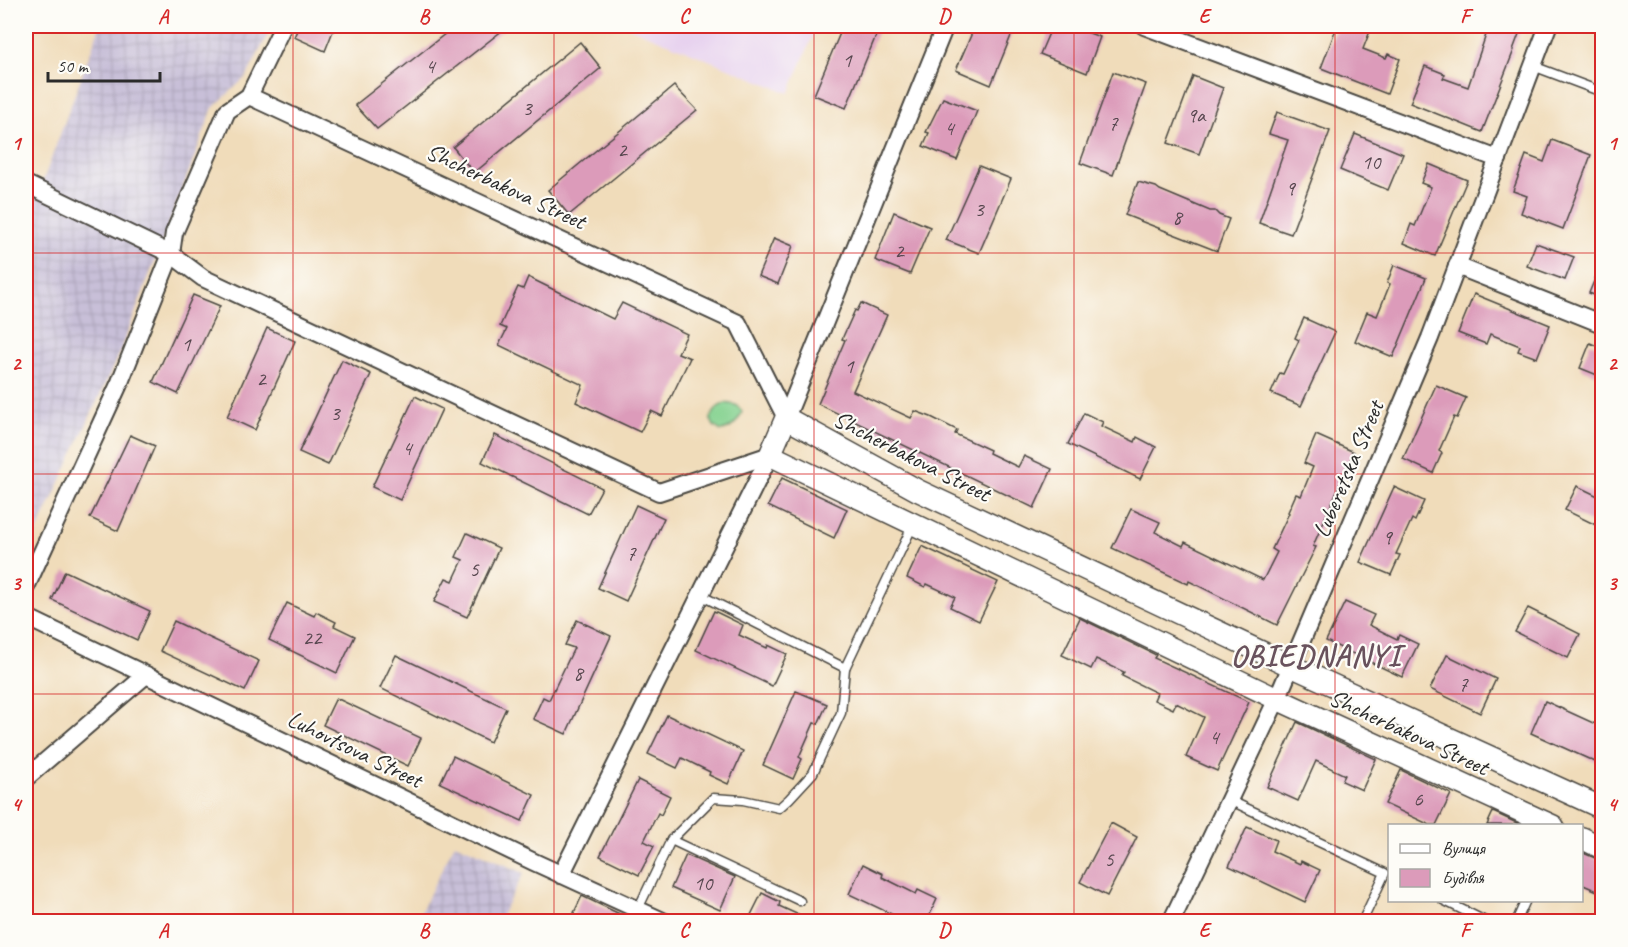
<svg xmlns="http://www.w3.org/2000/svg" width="1628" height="947" font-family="Caveat,sans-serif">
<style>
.built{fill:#e7d2ef}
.industrial{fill:url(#industrial-grid)}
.grass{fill:#85d290;stroke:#587e5e;stroke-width:1.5}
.building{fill:#dc9bba}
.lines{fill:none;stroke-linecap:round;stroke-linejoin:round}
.service-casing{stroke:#494640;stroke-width:11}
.minor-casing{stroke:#494640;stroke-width:20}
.tertiary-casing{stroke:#494640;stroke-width:24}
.service{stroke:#fff;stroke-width:8}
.minor{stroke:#fff;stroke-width:16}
.tertiary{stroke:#fff;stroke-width:21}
.grid{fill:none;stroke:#d62828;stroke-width:1.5;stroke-opacity:0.55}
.labels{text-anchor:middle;stroke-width:4.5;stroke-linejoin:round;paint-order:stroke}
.number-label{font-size:21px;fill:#57474f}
.street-label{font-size:24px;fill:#2b2b2b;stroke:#fdfcf7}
.district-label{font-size:30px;font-weight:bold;letter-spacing:1.5px;fill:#69525d;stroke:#fdfcf7}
.neatline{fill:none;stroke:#d62828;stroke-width:2}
.grid-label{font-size:20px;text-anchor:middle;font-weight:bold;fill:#d62828}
</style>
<defs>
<pattern id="industrial-grid" width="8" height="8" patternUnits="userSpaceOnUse" patternTransform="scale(1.5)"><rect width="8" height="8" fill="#c8bfd8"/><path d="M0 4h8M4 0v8" fill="none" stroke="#aca4ba"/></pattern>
</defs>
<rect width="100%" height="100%" fill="#fdfcf7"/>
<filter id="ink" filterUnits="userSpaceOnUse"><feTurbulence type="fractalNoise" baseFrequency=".0167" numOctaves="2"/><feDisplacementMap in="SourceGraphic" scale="12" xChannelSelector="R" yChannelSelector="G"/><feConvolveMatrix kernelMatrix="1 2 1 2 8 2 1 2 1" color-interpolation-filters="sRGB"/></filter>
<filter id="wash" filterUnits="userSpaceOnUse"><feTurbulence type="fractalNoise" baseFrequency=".008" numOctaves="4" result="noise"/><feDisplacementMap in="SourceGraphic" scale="24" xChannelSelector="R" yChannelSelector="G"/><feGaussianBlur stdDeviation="1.35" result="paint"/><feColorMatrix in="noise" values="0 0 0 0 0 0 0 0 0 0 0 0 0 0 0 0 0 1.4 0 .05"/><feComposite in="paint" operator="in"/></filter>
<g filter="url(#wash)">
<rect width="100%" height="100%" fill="#f0dcba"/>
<!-- built -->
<path class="built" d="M626 26H817L789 93Z"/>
<!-- industrial -->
<g class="industrial">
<path d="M100 26H272L247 76 213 108 122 347 26 556V227Z"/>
<path d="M455 843 524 873 498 921H416Z"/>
</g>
<!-- grass -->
<path class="grass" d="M725 403 736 405 742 411C739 421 731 430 721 431L714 426 710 418 718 407Z"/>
<g id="blocks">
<!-- building -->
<g class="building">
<path d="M299 26H335L325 51 294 37Z"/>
<path d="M455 26H508L377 129 355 105Z"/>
<path d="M843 26H880L846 108 814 95Z"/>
<path d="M975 26H1015L991 85 956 70Z"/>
<path d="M1052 26H1070L1100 37 1087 73 1040 54Z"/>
<path d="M1337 26H1372L1363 49 1386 58 1388 54 1400 59 1387 94 1321 68Z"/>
<path d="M1489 26H1522L1513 50H1514L1482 132 1410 103 1425 66 1445 74 1443 78 1468 87Z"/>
<path d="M580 42 601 68 474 173 453 147Z"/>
<path d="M1113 72 1146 84 1113 175 1080 163Z"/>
<path d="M1193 76 1223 88 1199 154 1168 143Z"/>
<path d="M674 86 697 110 569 215 548 190Z"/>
<path d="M943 98 977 111 957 160 923 146 929 133 926 132Z"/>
<path d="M1277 112 1330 131 1291 234 1259 223 1288 140 1269 134Z"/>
<path d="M1355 134 1403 154 1388 190 1340 170Z"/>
<path d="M1552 140 1591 155 1563 229 1521 213 1527 196 1513 191 1526 155 1544 162Z"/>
<path d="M1429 164 1467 180 1435 256 1404 243 1411 224 1415 226 1431 187 1421 183Z"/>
<path d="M979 166 1011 179 979 253 946 240Z"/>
<path d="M1138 182 1156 187 1160 190 1210 211H1215L1219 215 1229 219 1217 251 1125 215Z"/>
<path d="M894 212 930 227 910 274 875 260Z"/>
<path d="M774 238 793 246 778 284 758 276Z"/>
<path d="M1536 243 1574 257 1565 280 1527 266Z"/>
<path d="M1602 262V298L1589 293Z"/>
<path d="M1394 265 1426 278 1393 357 1355 341 1367 312 1377 316 1390 284 1387 283Z"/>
<path d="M528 277 613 319 622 303 687 334 678 353 690 358 662 416 651 411 640 432 576 402 583 385 499 345 507 329 500 326 518 287 523 289Z"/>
<path d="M1474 294 1550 325 1537 358 1518 351 1520 346 1490 334 1486 344 1458 333Z"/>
<path d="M193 295 220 306 178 394 153 382Z"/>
<path d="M861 303 887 315 853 391 911 418 915 411 931 417 957 430 955 434 990 450 989 453 1018 467 1024 456 1052 469 1034 508 818 404 845 340 842 339 855 310 857 311Z"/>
<path d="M1304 318 1335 332 1301 406 1271 393 1280 373 1283 374 1299 340 1295 338Z"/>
<path d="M267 328 295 341 255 430 227 417Z"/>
<path d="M1590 343 1602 348V377L1580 368Z"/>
<path d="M342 360 371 374 328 465 299 452Z"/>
<path d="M1436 385 1466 398 1457 418 1454 417 1439 451 1442 453 1433 473 1403 459Z"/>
<path d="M415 396 442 409 400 500 372 487Z"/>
<path d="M1084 413 1103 422 1101 426 1135 442 1137 437 1156 447 1140 479 1068 444Z"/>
<path d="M130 435 155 446 118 531 90 518Z"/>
<path d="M495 435 602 488 588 514 482 462Z"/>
<path d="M1316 435 1354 452 1313 546 1316 547 1277 625 1189 581 1188 584 1112 548 1131 509 1160 522 1155 532 1183 546 1185 542 1263 580 1277 552 1272 549 1289 513 1288 512 1296 494 1301 496 1313 467 1304 463Z"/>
<path d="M782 478 847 509 834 538 768 506Z"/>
<path d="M1577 486 1602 498V528L1565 510Z"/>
<path d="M1394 487 1424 501 1415 521 1412 519 1396 554 1400 555 1391 575 1360 562Z"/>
<path d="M636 505 664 518 626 601 598 588Z"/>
<path d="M467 533 499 548 467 617 434 602 446 578 453 581 463 560 456 557Z"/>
<path d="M922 546 998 582 979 621 950 607 955 597 927 584 925 587 907 578Z"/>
<path d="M65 571 150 611 137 640 52 600Z"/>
<path d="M1345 602 1374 615 1369 625 1397 639 1399 635 1418 644 1402 677 1326 641Z"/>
<path d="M287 603 314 616 316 612 336 622 334 626 355 636 337 673 269 640Z"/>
<path d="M1528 608 1580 634 1568 658 1515 632Z"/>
<path d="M714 611 743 625 739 635 767 648 768 645 787 654 772 686 696 650Z"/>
<path d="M1080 618 1156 655 1154 658 1249 702 1217 771 1186 757 1204 717 1176 703 1173 709 1154 700 1157 693 1122 676 1124 672 1096 659 1091 669 1062 655Z"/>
<path d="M577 620 611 636 566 734 533 719 543 697 549 700 574 648 565 645Z"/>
<path d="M174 621 259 661 245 691 160 651Z"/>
<path d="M396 655 506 708 490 742 380 688Z"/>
<path d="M1447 655 1496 679 1480 713 1430 689Z"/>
<path d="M796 691 827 704 818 724 814 723 799 757 802 759 793 779 763 765Z"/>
<path d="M336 698 421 738 408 766 323 725Z"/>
<path d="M1545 701 1602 727V765L1531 733Z"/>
<path d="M667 715 743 751 728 784 709 775 710 772 682 758 677 768 648 754Z"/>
<path d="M1297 722 1376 759 1362 790 1342 781 1345 775 1316 761 1298 801 1267 787Z"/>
<path d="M453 756 534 795 522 821 440 783Z"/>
<path d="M1401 770 1451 794 1436 825H1430L1385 804Z"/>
<path d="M638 780 670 796 661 815 658 813 644 841 654 846 639 875 600 856Z"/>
<path d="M1493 812 1521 825H1487Z"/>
<path d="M1111 823 1137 837 1107 896 1080 882Z"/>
<path d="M1247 827 1276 840 1272 851 1300 864 1301 861 1320 870 1305 902 1229 866Z"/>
<path d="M1581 852 1602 861V893L1581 884Z"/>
<path d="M686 855 735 877 720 910 671 888Z"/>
<path d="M863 864 883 874 882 877 916 894 918 890 937 899 927 921H906L849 894Z"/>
<path d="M762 893 780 902 779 906 812 921H748Z"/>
<path d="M582 896 634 921H570Z"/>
</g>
</g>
</g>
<g filter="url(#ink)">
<use href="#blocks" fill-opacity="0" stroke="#494640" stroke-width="1.5"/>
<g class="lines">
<!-- service casing -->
<g class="service-casing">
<g id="service">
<path d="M1533 66 1602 92"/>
<path d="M700 595 845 668"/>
<path d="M1229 800 1385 873 1362 922"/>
<path d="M671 840 800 901"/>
<path d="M1443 900 1487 922"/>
<path d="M638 909 671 840 713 798 743 800 779 808 789 799 813 773 841 713 845 668 913 525"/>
<path d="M1516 922 1526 900"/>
</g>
</g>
<!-- minor casing -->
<g class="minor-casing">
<g id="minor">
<path d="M1144 26 1498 159"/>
<path d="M249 96 738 323 786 418"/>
<path d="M26 184 171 254 203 278 659 492 770 455"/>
<path d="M1457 266 1602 324"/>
<path d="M786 418 945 26"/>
<path d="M26 587 120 382 171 254 174 233 227 111 249 96 283 26"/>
<path d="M26 617 534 862 665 922"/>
<path d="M26 778 146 675"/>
<path d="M561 875 770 455"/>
<path d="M1171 922 1277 699 1430 338 1548 26"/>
</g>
</g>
<!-- tertiary casing -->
<g class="tertiary-casing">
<g id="tertiary">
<path d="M1553 826 1277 699 770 455 786 418 917 490 1291 666 1602 808"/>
<path d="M1582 838 1602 848"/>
</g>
</g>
<!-- service -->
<use href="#service" class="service"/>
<!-- minor -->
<use href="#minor" class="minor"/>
<!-- tertiary -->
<use href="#tertiary" class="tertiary"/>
</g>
</g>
<!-- grid -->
<path class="grid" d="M293 26V922M554 26V922M814 26V922M1074 26V922M1335 26V922M26 253H1602M26 474H1602M26 694H1602"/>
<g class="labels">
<!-- number labels -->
<g class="number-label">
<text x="847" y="67">1</text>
<text x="430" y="73">4</text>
<text x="527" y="115">3</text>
<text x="1196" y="122">9а</text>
<text x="1113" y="130">7</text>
<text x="949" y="135">4</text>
<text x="622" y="157">2</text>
<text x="1371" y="169">10</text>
<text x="1290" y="195">9</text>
<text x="979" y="216">3</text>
<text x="1177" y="224">8</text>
<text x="899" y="258">2</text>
<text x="186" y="351">1</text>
<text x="849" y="373">1</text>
<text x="261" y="386">2</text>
<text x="335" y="420">3</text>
<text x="407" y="455">4</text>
<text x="1387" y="544">9</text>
<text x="631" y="560">7</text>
<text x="474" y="576">5</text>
<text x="312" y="645">22</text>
<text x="578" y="680">8</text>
<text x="1463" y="691">7</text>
<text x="1214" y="744">4</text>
<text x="1418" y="806">6</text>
<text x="1109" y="866">5</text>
<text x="703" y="890">10</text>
</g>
<!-- street labels -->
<g class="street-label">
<text transform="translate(506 186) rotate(25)" y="8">Shcherbakova Street</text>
<text transform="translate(912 456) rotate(27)" y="8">Shcherbakova Street</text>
<text transform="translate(1348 469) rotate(-67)" y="8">Luberetska Street</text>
<text transform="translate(1409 732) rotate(25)" y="8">Shcherbakova Street</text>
<text transform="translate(355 749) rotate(26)" y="8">Luhovtsova Street</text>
</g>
<!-- district labels -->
<g class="district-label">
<text x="1316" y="666">OBIEDNANYI</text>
</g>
</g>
<!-- margin -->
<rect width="1628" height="947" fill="none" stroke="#fdfcf7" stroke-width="66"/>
<!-- legend -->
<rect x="1388" y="824" width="195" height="78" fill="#fdfcf7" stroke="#a9a8a5" stroke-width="1.5"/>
<rect x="1400" y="844" width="30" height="9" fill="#ffffff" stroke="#a9a8a5" stroke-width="1.5"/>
<text x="1442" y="854" font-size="18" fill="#2b2b2b">Вулиця</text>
<rect x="1400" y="869" width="30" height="18" fill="#dc9bba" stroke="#a9a8a5" stroke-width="1.5"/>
<text x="1442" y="884" font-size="18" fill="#2b2b2b">Будівля</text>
<!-- scale -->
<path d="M48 72v9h112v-9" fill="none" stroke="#2b2b2b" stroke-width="3"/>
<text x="57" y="72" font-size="18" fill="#2b2b2b" stroke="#fdfcf7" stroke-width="4.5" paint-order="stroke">50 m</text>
<rect x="33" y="33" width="1562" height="881" class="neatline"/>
<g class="grid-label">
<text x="163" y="23">A</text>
<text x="424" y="23">B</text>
<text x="684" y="23">C</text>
<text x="944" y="23">D</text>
<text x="1204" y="23">E</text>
<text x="1465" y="23">F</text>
<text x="16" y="150">1</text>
<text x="1612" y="150">1</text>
<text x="16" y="370">2</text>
<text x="1612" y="370">2</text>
<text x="16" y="590">3</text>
<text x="1612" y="590">3</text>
<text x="16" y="811">4</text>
<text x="1612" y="811">4</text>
<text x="163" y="937">A</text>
<text x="424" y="937">B</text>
<text x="684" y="937">C</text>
<text x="944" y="937">D</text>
<text x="1204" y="937">E</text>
<text x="1465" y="937">F</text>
</g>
</svg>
